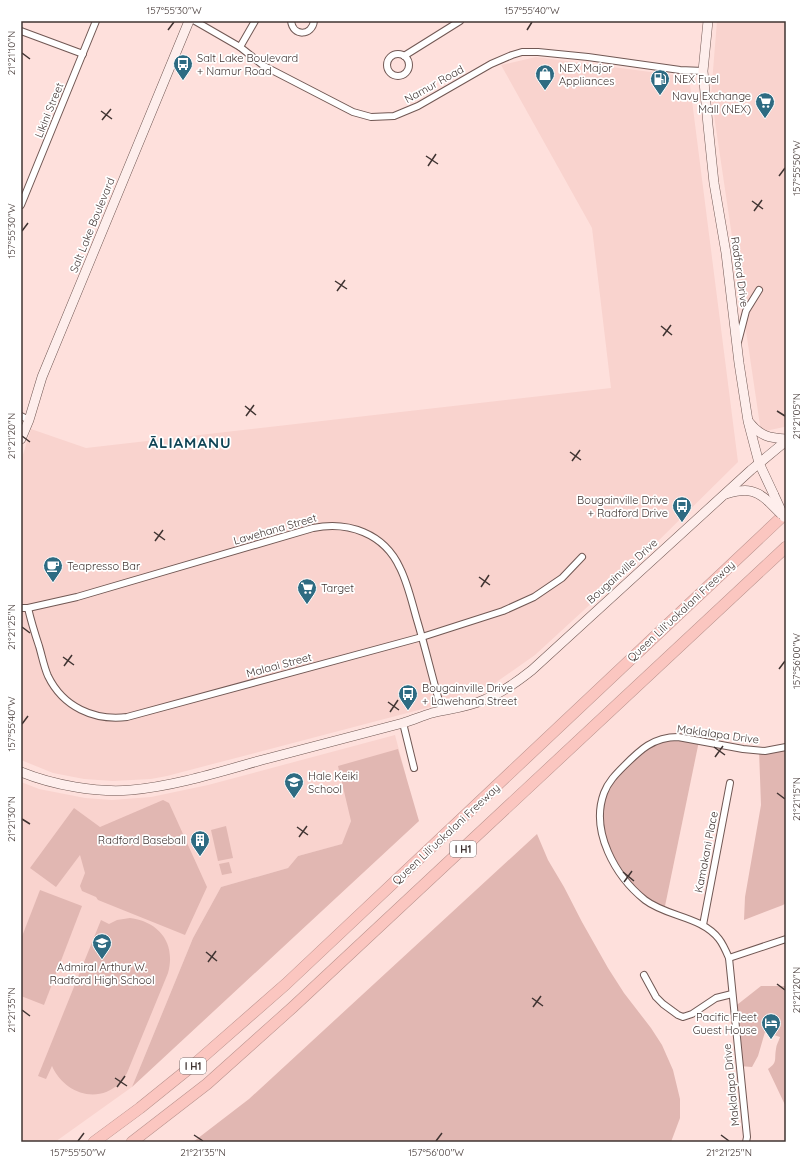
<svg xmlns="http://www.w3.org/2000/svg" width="807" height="1163" font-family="Quicksand,sans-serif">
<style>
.built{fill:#f9d3ce}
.green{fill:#e1b7b2}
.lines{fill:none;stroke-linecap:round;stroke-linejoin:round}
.street-casing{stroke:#715854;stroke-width:8}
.secondary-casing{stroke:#715854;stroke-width:10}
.highway-casing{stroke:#ba938e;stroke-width:12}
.street{stroke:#fff;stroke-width:6}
.secondary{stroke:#feeeec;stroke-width:9}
.highway{stroke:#fbc6c0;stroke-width:11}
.secondary-bridge-casing{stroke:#715854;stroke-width:10;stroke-linecap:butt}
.secondary-bridge{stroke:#feeeec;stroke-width:9}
.ticks{fill:none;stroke:#403432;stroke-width:1.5}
.labels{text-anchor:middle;stroke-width:3.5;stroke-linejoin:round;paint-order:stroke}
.shield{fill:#fff;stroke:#797170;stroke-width:1}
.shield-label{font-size:10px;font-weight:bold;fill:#403432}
.poi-label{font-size:11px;fill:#403432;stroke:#fff;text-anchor:start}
.street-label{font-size:11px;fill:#403432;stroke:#fff}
.district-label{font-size:15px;font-weight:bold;letter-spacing:1px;fill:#145;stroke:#fff}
.neatline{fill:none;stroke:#403432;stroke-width:1.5}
.ticks-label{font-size:10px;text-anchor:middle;fill:#403432}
</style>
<rect width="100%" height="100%" fill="#fee0dc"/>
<!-- built -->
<g class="built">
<path d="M717 21H786V426L784 427 761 432 711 95Z"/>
<path d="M536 57 689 77 738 462 645 554 535 655 495 683 430 707 167 776 151 779 113 781 84 779 53 773 21 760V461L31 429 86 448 611 388 592 228 501 65Z"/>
<path d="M395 735 406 776 351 821 343 844 298 856 288 868 221 887 193 938 132 1087 55 1142H21V782L39 789 85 798 112 800 151 797 208 785Z"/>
</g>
<!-- green -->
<g class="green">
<path d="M662 739 699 741 664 911 654 906 622 875 601 830 604 792 635 755Z"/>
<path d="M786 747V903L783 905 744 920 745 897 761 805 759 750Z"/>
<path d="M398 749 419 821 132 1087 193 938 221 887 288 868 298 856 342 844 351 821 338 766Z"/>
<path d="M163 800 169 803 207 887 185 935 98 900 96 897 82 891 80 886 85 873 80 855 56 887 30 868 74 808 100 827Z"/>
<path d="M226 826 233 858 218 861 211 830Z"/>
<path d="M537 834 548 860 564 887 582 922 608 968 624 993 651 1028 662 1045 673 1070 680 1099V1118L671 1142H193L249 1099Z"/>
<path d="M229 862 232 873 222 875 219 864Z"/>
<path d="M40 890 82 906 44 1005 21 996V939Z"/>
<path d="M130 918C160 922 176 944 168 973L127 1073C125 1076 123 1080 120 1083 97 1105 64 1093 52 1066L46 1079 38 1076 101 920 109 924 117 920Z"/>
<path d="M761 986H786V1107L768 1069C778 1062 774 1060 776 1049 776 1045 779 1041 780 1037L765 1032 758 1056 752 1067 739 1066 733 1008Z"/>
</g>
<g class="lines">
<!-- street casing -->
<g class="street-casing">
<g id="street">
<path d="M195 21 240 47 264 66 353 112 371 117 394 116 418 106 491 64 512 55 522 52H538L588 57 680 70 703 71"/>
<path d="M291 21C293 37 312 36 314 21"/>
<path d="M21 31 83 54"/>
<path d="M240 47 255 21"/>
<circle cx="398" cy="65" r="11"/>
<path d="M404 56 460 21"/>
<path d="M21 205 96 21"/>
<path d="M738 342 746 311 759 290"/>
<path d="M21 416 29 420"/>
<path d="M21 608H28L77 597 313 528C348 521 384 533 400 568 408 584 412 603 417 620 426 650 433 681 442 711"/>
<path d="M28 608C31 621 35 634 39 646 42 656 44 667 48 676 63 707 94 721 127 717L422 637 503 611 534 597 562 578 582 557"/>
<path d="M403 723 414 768"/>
<path d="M703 925 730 783"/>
<path d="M729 958 786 939"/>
<path d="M644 975 656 997 663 1004 678 1015 683 1017 692 1014 716 998 732 994"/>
<path d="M746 1142 747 1137 729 958C726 951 723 944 719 939 701 916 667 917 645 900 615 876 590 831 604 793 608 782 616 774 624 766 640 750 653 737 678 737L743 749 765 751 786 747"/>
</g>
</g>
<!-- secondary casing -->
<g class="secondary-casing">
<g id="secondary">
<path d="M708 21 703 71 708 125 714 183 726 253 739 363 748 421 759 463 774 495"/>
<path d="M749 422C760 436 769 438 786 439"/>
<path d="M21 439 29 420 42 377 189 21"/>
<path d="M726 494C743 489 754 488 768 501"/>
<path d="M21 772C53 785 97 793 131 790 175 786 219 772 262 760 309 748 356 735 403 723 413 720 422 716 432 713 450 709 469 707 486 699 503 692 517 682 532 670L751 470 786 441"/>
</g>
</g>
<!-- highway casing -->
<g class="highway-casing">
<g id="highway">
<path d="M94 1142 140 1108 197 1062 286 984 786 513"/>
<path d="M132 1142 207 1084 293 1007 786 547"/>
</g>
</g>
<!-- street -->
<use href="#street" class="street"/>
<!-- secondary -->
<use href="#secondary" class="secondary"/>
<!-- highway -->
<use href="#highway" class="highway"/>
<!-- secondary-bridge casing -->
<g class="secondary-bridge-casing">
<g id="secondary-bridge">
<path d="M774 495 784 517"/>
<path d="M768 501 781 514"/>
</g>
</g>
<!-- secondary-bridge -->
<use href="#secondary-bridge" class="secondary-bridge"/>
</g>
<!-- ticks -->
<path class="ticks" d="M168 30 174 22M527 30 532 22M22 53 30 59M101 111 112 119M102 120 111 109M426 156 438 164M428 166 436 154M779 176 785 168M752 201 763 209M754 211 762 200M22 231 28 223M335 281 347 289M337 291 345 280M661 326 672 335M663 336 671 325M245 406 256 415M777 411 785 416M246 416 254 405M22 436 30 442M570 452 581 460M572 461 580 450M154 532 165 540M155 541 163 530M479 577 490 585M481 587 489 575M22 627 30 633M63 657 74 665M64 666 72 655M779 669 785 661M388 702 399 710M390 712 398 700M22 724 28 716M714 747 725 755M715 757 723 746M777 793 785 799M22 819 30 824M297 827 308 835M299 837 307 826M623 872 634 881M624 882 632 871M206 952 217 961M208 962 216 951M777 984 785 990M532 998 543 1006M533 1007 541 996M22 1010 30 1016M115 1078 127 1086M117 1087 125 1076M194 1135 203 1141M721 1135 729 1141M78 1141 84 1133M436 1141 442 1133"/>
<!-- icons -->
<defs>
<g id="bus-pin" transform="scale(1)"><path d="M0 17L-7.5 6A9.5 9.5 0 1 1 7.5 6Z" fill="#2e6b82" stroke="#fff"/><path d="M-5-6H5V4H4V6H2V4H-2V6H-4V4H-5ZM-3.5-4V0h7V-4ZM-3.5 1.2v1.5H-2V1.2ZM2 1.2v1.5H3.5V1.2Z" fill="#fff"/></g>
<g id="shop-pin" transform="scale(1)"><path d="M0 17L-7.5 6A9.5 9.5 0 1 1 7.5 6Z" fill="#2e6b82" stroke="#fff"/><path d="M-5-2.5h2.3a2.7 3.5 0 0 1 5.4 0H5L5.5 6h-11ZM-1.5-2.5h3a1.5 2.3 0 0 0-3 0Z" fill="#fff"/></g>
<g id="fuel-pin" transform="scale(1)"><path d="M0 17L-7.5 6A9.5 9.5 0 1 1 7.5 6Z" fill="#2e6b82" stroke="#fff"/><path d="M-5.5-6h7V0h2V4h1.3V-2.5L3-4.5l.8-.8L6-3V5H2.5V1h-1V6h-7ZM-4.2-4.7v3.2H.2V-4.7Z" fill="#fff"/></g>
<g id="supermarket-pin" transform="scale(1)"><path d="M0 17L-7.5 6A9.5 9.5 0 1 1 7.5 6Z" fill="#2e6b82" stroke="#fff"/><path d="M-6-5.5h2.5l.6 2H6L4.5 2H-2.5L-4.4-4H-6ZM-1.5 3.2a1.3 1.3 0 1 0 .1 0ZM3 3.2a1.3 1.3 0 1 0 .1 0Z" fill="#fff"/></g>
<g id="cafe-pin" transform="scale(1)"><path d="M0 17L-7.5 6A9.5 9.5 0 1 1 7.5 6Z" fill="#2e6b82" stroke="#fff"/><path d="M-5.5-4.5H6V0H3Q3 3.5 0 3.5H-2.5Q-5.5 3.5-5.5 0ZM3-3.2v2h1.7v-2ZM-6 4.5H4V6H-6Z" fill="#fff"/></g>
<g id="school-pin" transform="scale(1)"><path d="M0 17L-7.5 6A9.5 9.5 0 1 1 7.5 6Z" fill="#2e6b82" stroke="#fff"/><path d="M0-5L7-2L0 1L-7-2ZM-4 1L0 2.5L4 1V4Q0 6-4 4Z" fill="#fff"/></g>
<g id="building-pin" transform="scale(1)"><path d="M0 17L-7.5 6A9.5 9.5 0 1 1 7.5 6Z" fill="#2e6b82" stroke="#fff"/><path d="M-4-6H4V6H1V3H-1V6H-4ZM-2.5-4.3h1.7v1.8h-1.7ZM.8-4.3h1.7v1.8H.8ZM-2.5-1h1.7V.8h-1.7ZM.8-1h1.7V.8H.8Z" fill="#fff"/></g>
<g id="hotel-pin" transform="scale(1)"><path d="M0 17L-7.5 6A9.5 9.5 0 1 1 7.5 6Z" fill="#2e6b82" stroke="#fff"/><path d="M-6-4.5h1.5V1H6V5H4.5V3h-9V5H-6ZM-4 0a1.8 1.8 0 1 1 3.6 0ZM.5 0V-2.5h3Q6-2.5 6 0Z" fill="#fff"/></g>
</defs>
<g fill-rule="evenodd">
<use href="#bus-pin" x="183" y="64"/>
<use href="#shop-pin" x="545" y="74"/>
<use href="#fuel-pin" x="660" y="79"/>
<use href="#supermarket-pin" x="765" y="102"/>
<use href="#bus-pin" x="682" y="506"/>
<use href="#cafe-pin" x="53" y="566"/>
<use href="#supermarket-pin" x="307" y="588"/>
<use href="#bus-pin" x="408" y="694"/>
<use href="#school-pin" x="294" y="782"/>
<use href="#building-pin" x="200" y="840"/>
<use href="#school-pin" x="102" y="943"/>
<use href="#hotel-pin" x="771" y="1023"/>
</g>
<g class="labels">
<!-- shield labels -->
<g class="shield">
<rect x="450" y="841" width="26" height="16" rx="3"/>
<rect x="180" y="1058" width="26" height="16" rx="3"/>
</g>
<g class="shield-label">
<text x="463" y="853">I H1</text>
<text x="193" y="1070">I H1</text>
</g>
<!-- poi labels -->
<g class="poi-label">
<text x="197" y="62">Salt Lake Boulevard<tspan x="197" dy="13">+ Namur Road</tspan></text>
<text x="559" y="72">NEX Major<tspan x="559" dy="13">Appliances</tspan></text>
<text x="674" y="83">NEX Fuel</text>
<text x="751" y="100" text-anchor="end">Navy Exchange<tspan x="751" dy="13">Mall (NEX)</tspan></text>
<text x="668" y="504" text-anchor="end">Bougainville Drive<tspan x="668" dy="13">+ Radford Drive</tspan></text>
<text x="67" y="570">Teapresso Bar</text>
<text x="321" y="592">Target</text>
<text x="422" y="692">Bougainville Drive<tspan x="422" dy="13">+ Lawehana Street</tspan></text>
<text x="308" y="780">Hale Keiki<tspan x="308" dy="13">School</tspan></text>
<text x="186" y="844" text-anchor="end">Radford Baseball</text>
<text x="102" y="971" text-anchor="middle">Admiral Arthur W.<tspan x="102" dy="13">Radford High School</tspan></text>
<text x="757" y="1021" text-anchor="end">Pacific Fleet<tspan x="757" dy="13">Guest House</tspan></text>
</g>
<!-- street labels -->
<g class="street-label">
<text transform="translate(434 84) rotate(-29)" y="4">Namur Road</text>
<text transform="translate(49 110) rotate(-68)" y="4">Likini Street</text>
<text transform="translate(92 225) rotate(-68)" y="4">Salt Lake Boulevard</text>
<text transform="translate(740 272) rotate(82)" y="4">Radford Drive</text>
<text transform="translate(275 529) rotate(-16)" y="4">Lawehana Street</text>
<text transform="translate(622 571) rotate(-42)" y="4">Bougainville Drive</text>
<text transform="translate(681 611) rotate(-43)" y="4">Queen Liliʻuokalani Freeway</text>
<text transform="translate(279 665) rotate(-15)" y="4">Malaai Street</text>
<text transform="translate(718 734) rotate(8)" y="4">Maklalapa Drive</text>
<text transform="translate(446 834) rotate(-43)" y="4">Queen Liliʻuokalani Freeway</text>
<text transform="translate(706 852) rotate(-79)" y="4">Kamakani Place</text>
<text transform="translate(731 1085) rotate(-96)" y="4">Maklalapa Drive</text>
</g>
<!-- district labels -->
<g class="district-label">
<text x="190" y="448">ĀLIAMANU</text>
</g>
</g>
<!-- border -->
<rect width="807" height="1163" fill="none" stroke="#ffffff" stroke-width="44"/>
<rect x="22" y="22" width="763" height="1119" class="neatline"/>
<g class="ticks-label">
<text x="174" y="14">157°55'30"W</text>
<text x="532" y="14">157°55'40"W</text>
<text transform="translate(11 53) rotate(-90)" y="4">21°21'10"N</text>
<text transform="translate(796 168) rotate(-90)" y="4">157°55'50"W</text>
<text transform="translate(11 231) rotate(-90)" y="4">157°55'30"W</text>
<text transform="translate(796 416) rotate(-90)" y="4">21°21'05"N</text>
<text transform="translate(11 436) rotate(-90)" y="4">21°21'20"N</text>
<text transform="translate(11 627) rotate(-90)" y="4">21°21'25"N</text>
<text transform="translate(796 661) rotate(-90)" y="4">157°56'00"W</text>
<text transform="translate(11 724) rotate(-90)" y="4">157°55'40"W</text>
<text transform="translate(796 799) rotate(-90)" y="4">21°21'15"N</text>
<text transform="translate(11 819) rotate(-90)" y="4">21°21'30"N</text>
<text transform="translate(796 990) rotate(-90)" y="4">21°21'20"N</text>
<text transform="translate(11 1010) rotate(-90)" y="4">21°21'35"N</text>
<text x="78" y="1156">157°55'50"W</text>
<text x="203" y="1156">21°21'35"N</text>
<text x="436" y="1156">157°56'00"W</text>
<text x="729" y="1156">21°21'25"N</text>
</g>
</svg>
